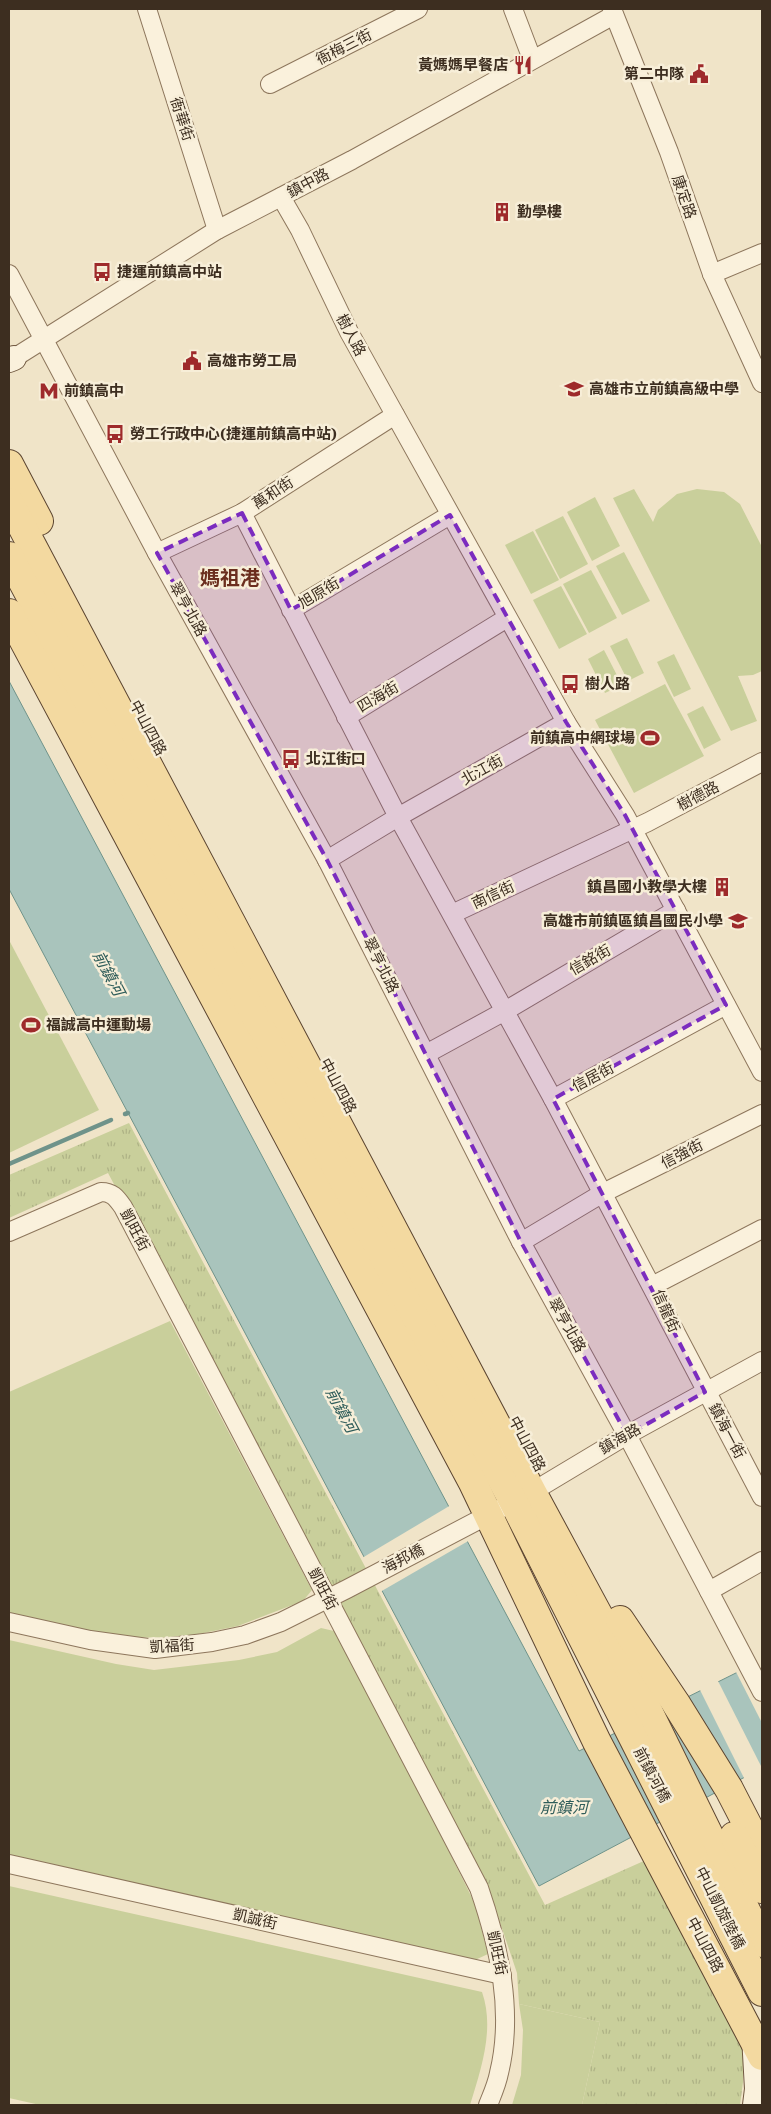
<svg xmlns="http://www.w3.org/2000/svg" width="771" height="2114" font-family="'Noto Serif','Noto Sans TC',serif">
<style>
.grass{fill:#c9cf9b}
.park{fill:url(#park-tufts)}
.water{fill:#a9c4bc;stroke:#6f938a}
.pier{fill:#f0e4c8}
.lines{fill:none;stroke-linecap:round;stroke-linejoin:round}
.stream{stroke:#6f938a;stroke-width:4.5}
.street-casing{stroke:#8d765c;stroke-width:20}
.secondary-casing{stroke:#6f573f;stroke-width:26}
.primary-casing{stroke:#5b4430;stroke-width:30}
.street{stroke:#faf1dc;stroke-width:18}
.secondary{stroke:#faf1dc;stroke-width:24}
.primary{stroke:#f3d9a0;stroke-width:28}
.marked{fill:#7b2cbf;fill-opacity:0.2;stroke:#7b2cbf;stroke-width:4;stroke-dasharray:10 6;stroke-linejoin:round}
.labels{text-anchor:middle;stroke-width:5;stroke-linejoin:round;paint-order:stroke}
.street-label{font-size:15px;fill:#3d2e20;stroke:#f7eed8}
.poi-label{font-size:15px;font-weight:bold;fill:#3d2e20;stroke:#f7eed8;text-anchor:start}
.water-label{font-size:16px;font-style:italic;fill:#2f5d5a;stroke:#f7eed8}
.district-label{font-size:20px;font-weight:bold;fill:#6b2e1e;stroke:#f7eed8}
</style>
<defs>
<pattern id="park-tufts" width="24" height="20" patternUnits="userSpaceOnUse" patternTransform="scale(1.25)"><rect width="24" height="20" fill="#c9cf9b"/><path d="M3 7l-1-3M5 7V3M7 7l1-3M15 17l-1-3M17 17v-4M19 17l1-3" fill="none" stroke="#aeb285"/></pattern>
</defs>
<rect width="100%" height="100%" fill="#f0e4c8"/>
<!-- grass -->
<g class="grass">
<path d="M634 489 653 522 658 510 677 494 697 489 724 492 740 504 762 547V671L753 675 738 676 757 721 731 731 613 498Z"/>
<path d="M595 497 620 546 592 561 567 512Z"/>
<path d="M563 516 588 564 560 579 535 530Z"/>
<path d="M533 531 559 580 531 594 505 545Z"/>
<path d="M624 552 650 601 622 615 596 566Z"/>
<path d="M591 570 617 618 589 633 563 584Z"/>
<path d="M561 586 587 634 559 649 533 600Z"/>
<path d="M627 638 644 673 628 681 610 646Z"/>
<path d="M604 650 622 685 605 693 588 659Z"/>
<path d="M674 654 691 689 674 697 657 662Z"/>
<path d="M665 684 704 756 634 793 595 720Z"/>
<path d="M703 706 721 740 704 749 687 714Z"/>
<path d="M9 940 99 1110 9 1153Z"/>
<path d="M170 1321 312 1590 303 1601 238 1626 179 1638 117 1637 9 1613V1392Z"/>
<path d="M321 1628 334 1631 391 1734 475 1904 488 1954 475 1960 9 1855V1640L116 1664 154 1670 239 1660 277 1652Z"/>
<path d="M9 1886 482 1992C495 2029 481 2069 470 2105H40L9 2098Z"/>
<path d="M519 2004 600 2022 582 2105H512L521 2075 523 2030Z"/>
</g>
<!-- park -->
<path class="park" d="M129 1123 545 1905 646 1860 743 2044V2082L740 2105H582L600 2022 519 2004 517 1973 486 1881 108 1173 9 1218V1175Z"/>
<!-- water -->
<path class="water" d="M9 681 579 1751 762 1660V1768L539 1886 9 889Z"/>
<!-- pier -->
<g class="pier">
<path d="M451 1505 470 1540 380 1592 362 1558Z"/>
<path d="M762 1658V1723L735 1670Z"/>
<path d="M717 1679 762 1768V1771L745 1780 699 1688Z"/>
</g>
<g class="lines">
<!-- stream -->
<g class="stream">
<path d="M125 1114 128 1113"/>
<path d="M9 1164 111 1120"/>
</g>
<!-- street casing -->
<g class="street-casing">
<g id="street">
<path d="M147 9 217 230"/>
<path d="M513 9 532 59"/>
<path d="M612 9 669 152 712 274 762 383"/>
<path d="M270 84 418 9"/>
<path d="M281 197 300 230 349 332 566 722 625 815 762 1072"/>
<path d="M9 274 157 553 327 860 521 1242 627 1435 762 1692"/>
<path d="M712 274 762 253"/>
<path d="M14 358 217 230 352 160 614 15"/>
<path d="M242 513 398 817 553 1099 762 1497"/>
<path d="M157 553 242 513 395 415"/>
<path d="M291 610 450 515"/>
<path d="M346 717 507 618"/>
<path d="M327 860 398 817 566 722"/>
<path d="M452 914 648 822 762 762"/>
<path d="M426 1054 505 1011 676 910"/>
<path d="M553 1099 726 1005"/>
<path d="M9 1232 101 1192C112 1192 116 1197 123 1207L479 1888C499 1946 514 2012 499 2073 497 2084 492 2095 488 2105"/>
<path d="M521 1242 603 1193 762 1114"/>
<path d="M652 1286 762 1229"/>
<path d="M709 1591 762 1561"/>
<path d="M9 1622 90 1640 155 1649 212 1642 245 1635 281 1622 347 1589 532 1492 627 1435 762 1361"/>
<path d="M9 1864 502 1975"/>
</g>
</g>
<!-- secondary casing -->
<g class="secondary-casing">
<g id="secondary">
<path d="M9 360 14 358"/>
<path d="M754 2036 757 2089 755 2105"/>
</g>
</g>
<!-- primary casing -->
<g class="primary-casing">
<g id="primary">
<path d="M9 464 39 521"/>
<path d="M9 502 532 1492 627 1668 762 1943"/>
<path d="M9 556 513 1501 762 1992"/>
<path d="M9 613 473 1483 597 1742 762 2056"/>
<path d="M620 1620 675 1702 729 1789 762 1853"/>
<path d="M734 1836 762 1889"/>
</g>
</g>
<!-- street -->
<use href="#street" class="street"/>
<!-- secondary -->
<use href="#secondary" class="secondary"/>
<!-- primary -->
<use href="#primary" class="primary"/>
</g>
<!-- marked area -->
<path class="marked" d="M242 513 291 610 450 515 566 722 625 815 726 1005 553 1099 705 1392 627 1435 521 1242 327 860 157 553Z"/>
<!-- icons -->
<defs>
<g id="restaurant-bare" transform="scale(1.5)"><path d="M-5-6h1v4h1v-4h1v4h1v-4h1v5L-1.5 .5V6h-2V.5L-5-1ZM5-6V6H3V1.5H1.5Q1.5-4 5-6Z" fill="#9e2a2b" stroke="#f7eed8" stroke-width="2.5" paint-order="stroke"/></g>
<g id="civic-bare" transform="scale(1.5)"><path d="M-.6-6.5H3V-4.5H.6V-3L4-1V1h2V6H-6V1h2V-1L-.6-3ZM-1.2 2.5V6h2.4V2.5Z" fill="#9e2a2b" stroke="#f7eed8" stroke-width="2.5" paint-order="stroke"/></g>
<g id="building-bare" transform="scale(1.5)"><path d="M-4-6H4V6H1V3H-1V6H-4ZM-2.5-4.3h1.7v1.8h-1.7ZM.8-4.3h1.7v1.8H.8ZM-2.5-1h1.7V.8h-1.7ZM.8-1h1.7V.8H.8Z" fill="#9e2a2b" stroke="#f7eed8" stroke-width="2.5" paint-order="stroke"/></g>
<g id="bus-bare" transform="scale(1.5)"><path d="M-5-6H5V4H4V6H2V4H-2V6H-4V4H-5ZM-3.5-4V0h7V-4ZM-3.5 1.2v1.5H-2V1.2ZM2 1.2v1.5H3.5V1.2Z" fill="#9e2a2b" stroke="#f7eed8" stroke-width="2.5" paint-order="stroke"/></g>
<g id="school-bare" transform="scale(1.5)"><path d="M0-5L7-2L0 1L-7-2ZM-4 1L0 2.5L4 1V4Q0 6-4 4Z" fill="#9e2a2b" stroke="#f7eed8" stroke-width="2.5" paint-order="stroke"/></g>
<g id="metro-bare" transform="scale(1.5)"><path d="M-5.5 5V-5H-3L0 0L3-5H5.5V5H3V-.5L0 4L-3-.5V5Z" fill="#9e2a2b" stroke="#f7eed8" stroke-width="2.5" paint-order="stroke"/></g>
<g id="stadium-bare" transform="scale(1.5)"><path d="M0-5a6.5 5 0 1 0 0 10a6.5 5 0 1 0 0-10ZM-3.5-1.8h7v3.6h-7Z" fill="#9e2a2b" stroke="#f7eed8" stroke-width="2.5" paint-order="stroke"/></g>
</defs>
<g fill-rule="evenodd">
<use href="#restaurant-bare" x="523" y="65"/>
<use href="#civic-bare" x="699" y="74"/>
<use href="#building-bare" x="502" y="212"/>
<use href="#bus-bare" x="102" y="272"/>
<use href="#civic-bare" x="192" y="361"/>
<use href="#school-bare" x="574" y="389"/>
<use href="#metro-bare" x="49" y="391"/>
<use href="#bus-bare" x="115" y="434"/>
<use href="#bus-bare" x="570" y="684"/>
<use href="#stadium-bare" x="650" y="738"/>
<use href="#bus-bare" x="291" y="759"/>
<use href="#building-bare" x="722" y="887"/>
<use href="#school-bare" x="738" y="921"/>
<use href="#stadium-bare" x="31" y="1025"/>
</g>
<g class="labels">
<!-- street labels -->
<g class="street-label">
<text transform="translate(344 47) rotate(-27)" y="5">衙梅三街</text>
<text transform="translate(182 119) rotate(72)" y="5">衙華街</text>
<text transform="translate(308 183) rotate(-28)" y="5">鎮中路</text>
<text transform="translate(684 197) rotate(71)" y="5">康定路</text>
<text transform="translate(351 335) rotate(62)" y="5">樹人路</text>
<text transform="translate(273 493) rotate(-33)" y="5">萬和街</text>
<text transform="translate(319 593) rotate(-31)" y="5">旭原街</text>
<text transform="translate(188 609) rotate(61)" y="5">翠亨北路</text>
<text transform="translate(378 697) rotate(-31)" y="5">四海街</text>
<text transform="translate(148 728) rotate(62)" y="5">中山四路</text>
<text transform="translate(482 770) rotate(-29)" y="5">北江街</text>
<text transform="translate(698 796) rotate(-28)" y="5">樹德路</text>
<text transform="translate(493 895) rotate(-25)" y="5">南信街</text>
<text transform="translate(590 960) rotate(-30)" y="5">信銘街</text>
<text transform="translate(381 965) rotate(63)" y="5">翠亨北路</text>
<text transform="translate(593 1077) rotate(-28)" y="5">信居街</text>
<text transform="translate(338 1086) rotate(62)" y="5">中山四路</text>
<text transform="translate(682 1154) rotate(-27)" y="5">信強街</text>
<text transform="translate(135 1230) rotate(62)" y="5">凱旺街</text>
<text transform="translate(666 1311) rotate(66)" y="5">信龍街</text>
<text transform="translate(567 1325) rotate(61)" y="5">翠亨北路</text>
<text transform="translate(727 1431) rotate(62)" y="5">鎮海一街</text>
<text transform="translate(620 1439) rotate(-30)" y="5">鎮海路</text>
<text transform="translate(527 1444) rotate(62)" y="5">中山四路</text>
<text transform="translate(403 1559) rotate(-28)" y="5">海邦橋</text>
<text transform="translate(323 1589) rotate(62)" y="5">凱旺街</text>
<text transform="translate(172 1646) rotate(-3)" y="5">凱福街</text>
<text transform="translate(652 1775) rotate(62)" y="5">前鎮河橋</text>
<text transform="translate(720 1908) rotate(63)" y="5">中山凱旋陸橋</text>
<text transform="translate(255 1919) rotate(13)" y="5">凱誠街</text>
<text transform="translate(705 1945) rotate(62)" y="5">中山四路</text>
<text transform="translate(497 1953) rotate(78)" y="5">凱旺街</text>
</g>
<!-- poi labels -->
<g class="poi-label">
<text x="508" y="70" text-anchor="end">黃媽媽早餐店</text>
<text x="684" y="79" text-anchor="end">第二中隊</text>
<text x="517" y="217">勤學樓</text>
<text x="117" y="277">捷運前鎮高中站</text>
<text x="207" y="366">高雄市勞工局</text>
<text x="589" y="394">高雄市立前鎮高級中學</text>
<text x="64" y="396">前鎮高中</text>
<text x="130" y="439">勞工行政中心(捷運前鎮高中站)</text>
<text x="585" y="689">樹人路</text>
<text x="635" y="743" text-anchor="end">前鎮高中網球場</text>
<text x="306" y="764">北江街口</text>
<text x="707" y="892" text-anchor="end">鎮昌國小教學大樓</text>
<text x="723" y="926" text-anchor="end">高雄市前鎮區鎮昌國民小學</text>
<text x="46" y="1030">福誠高中運動場</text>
</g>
<!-- water labels -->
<g class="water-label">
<text transform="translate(109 973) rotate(62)" y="6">前鎮河</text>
<text transform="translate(342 1410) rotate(62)" y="6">前鎮河</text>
<text x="564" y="1813">前鎮河</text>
</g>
<!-- district labels -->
<g class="district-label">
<text x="230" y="585">媽祖港</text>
</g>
</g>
<!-- border -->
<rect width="771" height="2114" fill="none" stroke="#3d2e20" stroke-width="20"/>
</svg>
